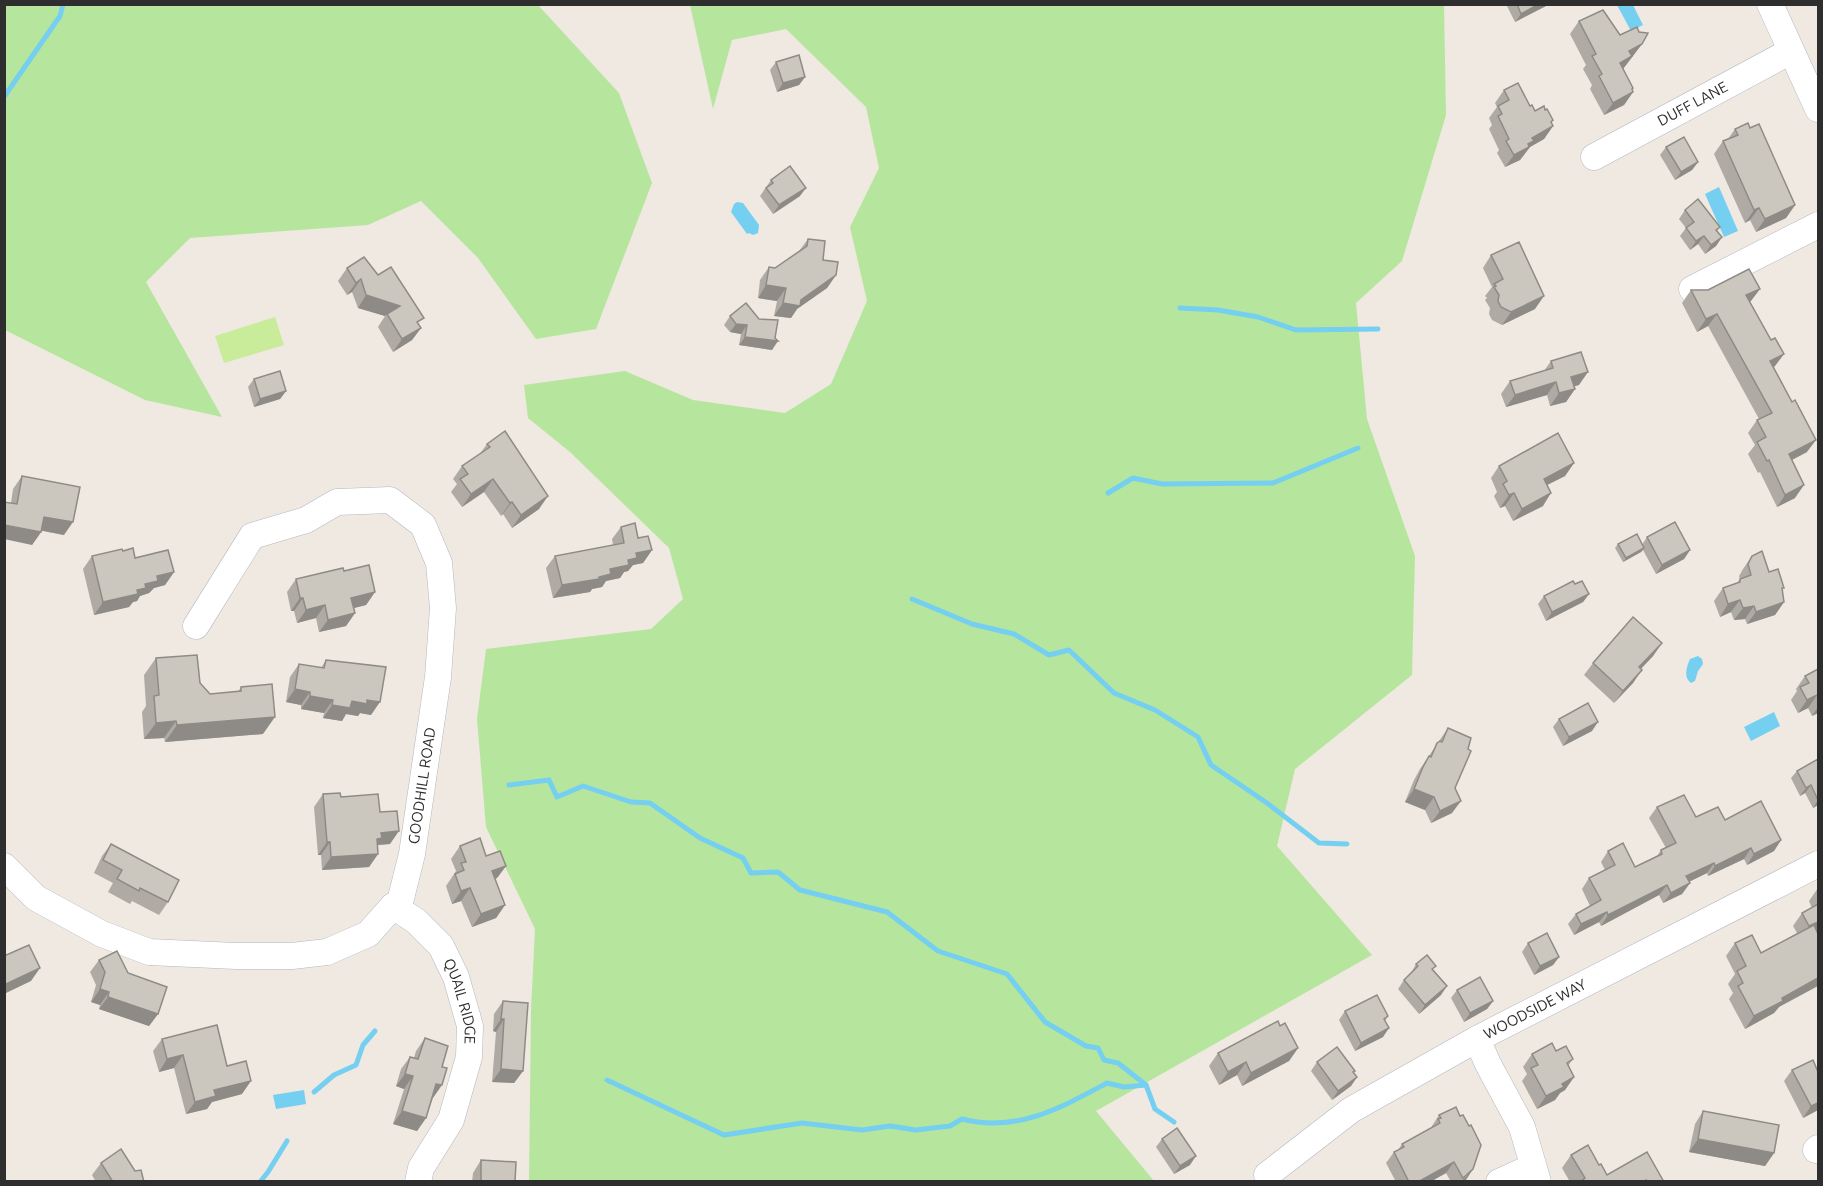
<svg xmlns="http://www.w3.org/2000/svg" width="1823" height="1186" font-family="Ubuntu,sans-serif">
<style>
.green{fill:#b6e59e}
.pitch{fill:#c9ec9a}
.water{fill:#75cff0}
.lines{fill:none;stroke-linecap:round;stroke-linejoin:round}
.stream{stroke:#75cff0;stroke-width:5}
.minor-casing{stroke:#b4b7c1;stroke-width:27}
.minor{stroke:#fff;stroke-width:26}
.wall{fill:#afaba4}
.shaded-wall{fill:#8e8b86}
.building{fill:#cbc7bf;stroke:#8e8b86;stroke-width:1.5}
.labels{text-anchor:middle;stroke-width:4.5;stroke-linejoin:round;paint-order:stroke}
.street-label{font-size:15px;fill:#2e2e2e;stroke:#fff}
</style>
<rect width="100%" height="100%" fill="#efe9e1"/>
<!-- green -->
<g class="green">
<path d="M4 5H538L619 93 652 183 596 329 536 339 478 258 421 201 368 225 190 238 146 282 222 417 145 400 5 330Z"/>
<path d="M690 5H1444L1446 115 1402 261 1356 303 1367 419 1415 556 1412 675 1295 769 1277 846 1372 955 1096 1111 1154 1181H529L531 1010 535 929 486 827 477 719 486 649 651 629 683 599 669 548 570 452 528 418 524 385 625 371 693 400 785 413 831 384 867 301 850 227 879 168 866 107 786 29 732 40 713 109Z"/>
</g>
<!-- pitch -->
<path class="pitch" d="M275 317 284 345 224 363 215 336Z"/>
<!-- water -->
<g class="water">
<path d="M1617 5H1633L1643 25 1631 31Z"/>
<path d="M1719 187 1738 231 1724 237 1705 194Z"/>
<path d="M737 202 743 203 759 225 758 233 753 235 749 233 747 234 731 212 734 204Z"/>
<path d="M1698 656 1702 659 1703 664 1698 671 1695 681 1691 683C1683 677 1687 666 1690 659Z"/>
<path d="M1774 712 1780 726 1751 741 1744 727Z"/>
<path d="M304 1090 306 1104 276 1109 273 1095Z"/>
</g>
<g class="lines">
<!-- stream -->
<g class="stream">
<path d="M4 97 60 16 63 4"/>
<path d="M1180 308 1218 310 1258 317 1296 330 1378 329"/>
<path d="M1108 493 1133 478 1162 484 1273 483 1358 448"/>
<path d="M912 599 972 624 1014 634 1049 655 1069 650 1114 693 1155 710 1198 737 1211 765 1267 803 1319 843 1347 844"/>
<path d="M509 785 549 780 557 797 583 786 631 802 650 803 700 838 743 858 751 873 778 872 800 890 887 912 938 951 1007 974 1045 1022 1086 1046 1098 1048 1104 1060 1118 1063 1146 1085 1155 1109 1174 1122"/>
<path d="M607 1080 724 1135 802 1123 862 1130 890 1126 916 1130 950 1126 962 1119C1017 1133 1060 1108 1107 1083L1124 1087 1146 1085"/>
<path d="M314 1092 334 1075 356 1065 363 1045 375 1031"/>
<path d="M260 1182 268 1172 287 1141"/>
</g>
<!-- minor casing -->
<g class="minor-casing">
<g id="minor">
<path d="M1770 4 1818 109"/>
<path id="s1" d="M1594 157 1791 51"/>
<path d="M1692 289 1818 225"/>
<path id="s2" d="M4 866 36 898 102 934 149 952 236 956H292L327 952 368 934 393 906 400 902 412 854 438 677 443 608 439 563 423 525 390 500 337 502 306 520 252 536 196 626"/>
<path id="s3" d="M393 906 416 921 441 946 456 977 470 1026 469 1057 451 1120 421 1168 418 1182"/>
<path d="M1477 1039 1488 1064 1522 1127 1538 1182"/>
<path d="M1816 1150 1818 1148"/>
<path id="s4" d="M1267 1175 1351 1110 1477 1039 1818 864"/>
<path d="M1499 1182 1532 1167"/>
</g>
</g>
<!-- minor -->
<use href="#minor" class="minor"/>
</g>
<!-- wall -->
<g class="wall">
<path d="M1506 4H1550L1515 22Z"/>
<path d="M1579 21 1642 44 1623 69 1633 88 1632 90 1633 92 1624 105 1604 115 1590 89 1592 85 1583 69 1586 65 1570 34Z"/>
<path d="M776 62 805 77 799 85 777 92 770 70Z"/>
<path d="M1504 90 1530 106 1552 123 1553 126 1544 139 1530 147 1520 160 1505 167 1497 153 1499 150 1489 129 1492 125 1489 118 1497 107 1495 103Z"/>
<path d="M1735 129 1795 205 1786 218 1756 232 1750 220 1745 223 1714 154 1723 141 1728 139Z"/>
<path d="M1666 147 1698 162 1692 170 1675 180 1660 155Z"/>
<path d="M771 180 800 196 773 214 760 196Z"/>
<path d="M1685 210 1720 227 1717 231 1722 237 1716 246 1705 254 1698 244 1690 250 1680 236 1686 228 1679 219Z"/>
<path d="M808 239 823 260 836 275 827 288 797 309 791 318 774 316 777 301 758 298 760 280 769 267 775 268 799 251Z"/>
<path d="M1491 255 1535 309 1502 325 1492 320 1489 314 1490 308 1485 300 1487 298 1485 296 1492 287 1483 268Z"/>
<path d="M347 268 378 275 421 328 412 340 393 352 378 327 385 316 358 308 352 292 347 295 338 281Z"/>
<path d="M1760 289 1749 302 1771 340 1784 354 1774 367 1807 452 1792 460 1795 498 1777 507 1760 472 1758 473 1748 454 1755 445 1748 433 1757 420 1759 419 1708 326 1697 332 1682 303 1691 290Z"/>
<path d="M730 316 775 338 772 350 739 345 741 334 730 332 724 325Z"/>
<path d="M1551 361 1579 385 1574 386 1575 389 1566 402 1550 406 1547 395 1506 407 1501 394 1510 381 1544 371Z"/>
<path d="M254 379 286 391 280 399 254 407 248 387Z"/>
<path d="M487 444 539 509 512 528 503 514 501 516 484 492 462 507 451 492 457 484 453 479 462 466 479 455Z"/>
<path d="M1574 463 1565 476 1547 485 1543 506 1513 521 1505 506 1500 508 1494 496 1497 492 1491 478 1499 466Z"/>
<path d="M22 476 64 535 42 531 32 545 11 503 13 489Z"/>
<path d="M621 527 638 538 652 550 643 563 633 565 628 571 624 572 620 578 606 581 602 587 592 589 590 592 553 598 546 568 555 556 613 545 612 539Z"/>
<path d="M1647 537 1690 550 1684 559 1656 574 1643 550 1641 552 1623 562 1615 548 1618 544 1642 545Z"/>
<path d="M123 551 135 558 174 572 165 585 154 588 149 593 140 596 137 601 133 602 129 607 94 615 83 569 92 556Z"/>
<path d="M1752 556 1769 572 1782 591 1784 602 1775 615 1747 624 1745 619 1734 620 1731 612 1720 617 1714 601 1723 588 1737 583 1740 579 1739 576 1743 569Z"/>
<path d="M296 579 375 592 366 605 354 608 355 613 346 626 319 632 316 618 297 623 294 611H291L287 592Z"/>
<path d="M1575 584 1589 594 1583 602 1546 621 1538 604 1544 596Z"/>
<path d="M1662 643 1653 656 1641 669 1633 683 1614 703 1584 675 1593 663Z"/>
<path d="M156 658 200 683 210 694 238 692 241 687 263 734 165 742 164 738 144 739 142 712 146 706 144 675Z"/>
<path d="M326 660 371 715 360 713 358 716 346 714 342 721 323 718 324 713 301 709V705L286 702 290 677 299 664 321 668Z"/>
<path d="M1818 669V713L1812 716 1808 708 1798 713 1791 700 1797 691 1796 689 1805 676Z"/>
<path d="M1559 719 1592 731 1563 746 1553 727Z"/>
<path d="M1448 728 1455 788 1452 813 1431 823 1425 810 1405 802 1414 780 1420 769Z"/>
<path d="M1818 759V805L1813 808 1805 793 1800 796 1791 778 1797 771Z"/>
<path d="M323 794 341 797 380 812 390 844 377 845 378 854 369 867 322 870 321 855H318L314 807Z"/>
<path d="M1657 807 1696 817 1725 820 1781 840 1774 851 1747 865 1744 859 1708 876 1707 873 1689 882 1690 883 1682 894 1663 903 1659 895 1601 926 1599 922 1574 935 1568 924 1576 914 1590 906 1582 889 1589 878 1605 870 1601 862 1608 851 1635 867 1657 856 1661 850 1666 848 1649 818Z"/>
<path d="M111 844 168 902 159 915 132 901 130 904 108 892 113 883 94 873 102 856Z"/>
<path d="M460 846 486 856 506 866 497 878 495 879 505 905 496 918 472 927 461 901 452 904 446 886 456 871 451 859Z"/>
<path d="M1818 888V931L1779 1007 1774 1013 1745 1029 1729 999 1733 993 1728 984 1735 974 1726 956 1735 943 1761 953 1797 933 1793 926 1802 913 1812 908 1809 901Z"/>
<path d="M1528 943 1559 957 1553 965 1534 975 1522 952Z"/>
<path d="M99 960 128 973 158 1014 149 1026 99 1009 100 1005 91 1002 96 985 90 972Z"/>
<path d="M1416 964 1441 995 1419 1014 1398 989 1404 980 1411 973Z"/>
<path d="M1457 990 1493 1001 1487 1009 1464 1022 1451 998Z"/>
<path d="M503 1001 523 1071 514 1083 492 1082 496 1032 493 1031 494 1014Z"/>
<path d="M1345 1011 1388 1016 1385 1021 1383 1037 1355 1051 1339 1020Z"/>
<path d="M1280 1026 1298 1048 1289 1061 1242 1086 1237 1075 1219 1085 1209 1066 1218 1053Z"/>
<path d="M425 1038 433 1098 426 1118 417 1131 393 1124 404 1089 396 1086 401 1069 410 1057 414 1058 416 1051Z"/>
<path d="M162 1039 227 1066 242 1094 212 1102 207 1109 186 1114 174 1068 159 1072 153 1051Z"/>
<path d="M1556 1051 1573 1059 1568 1066 1574 1077 1565 1090 1560 1093 1555 1100 1537 1109 1522 1081 1527 1074 1523 1067 1532 1054Z"/>
<path d="M1317 1062 1357 1077 1351 1086 1332 1100 1311 1071Z"/>
<path d="M1792 1070 1818 1072V1110L1803 1118 1784 1081Z"/>
<path d="M1703 1111 1774 1153 1765 1166 1689 1152 1695 1124Z"/>
<path d="M1439 1115 1466 1180 1464 1182H1451L1446 1173 1430 1182H1396L1386 1163 1394 1152 1398 1150 1402 1144 1432 1128V1126Z"/>
<path d="M1162 1139 1190 1165 1174 1174 1156 1147Z"/>
<path d="M1571 1155 1599 1165 1607 1175 1664 1182H1570L1562 1168Z"/>
<path d="M481 1160 515 1182H472L473 1173Z"/>
<path d="M101 1163 135 1171 144 1182H96L92 1175Z"/>
</g>
<!-- shaded-wall -->
<g class="shaded-wall">
<path d="M1539 4H1550L1515 22 1521 14Z"/>
<path d="M1642 44 1623 69 1611 75 1629 51Z"/>
<path d="M805 77 799 85 777 92 783 83Z"/>
<path d="M1633 88 1629 94 1633 92 1624 105 1604 115 1613 103Z"/>
<path d="M1553 120 1547 129 1553 126 1544 139 1530 147 1520 160 1505 167 1514 155Z"/>
<path d="M1698 162 1692 170 1675 180 1681 172Z"/>
<path d="M806 188 800 196 773 214 779 205Z"/>
<path d="M1795 205 1786 218 1756 232 1765 219Z"/>
<path d="M1759 208 1750 220 1745 223 1754 210Z"/>
<path d="M1704 236 1698 244 1690 250 1696 241Z"/>
<path d="M1722 237 1716 246 1705 254 1711 245Z"/>
<path d="M836 275 827 288 797 309 791 318 774 316 783 303 801 300Z"/>
<path d="M361 279 352 292 347 295 356 283Z"/>
<path d="M766 285 786 288 777 301 758 298Z"/>
<path d="M1760 289 1751 301 1737 308 1746 295Z"/>
<path d="M366 295 400 306 387 314 385 316 358 308Z"/>
<path d="M1544 296 1535 309 1502 325 1511 312Z"/>
<path d="M1717 314 1708 326 1697 332 1706 319Z"/>
<path d="M736 324 747 325 741 334 730 332Z"/>
<path d="M421 328 412 340 393 352 402 339Z"/>
<path d="M745 337 778 341 772 350 739 345Z"/>
<path d="M1784 354 1775 366 1762 373 1770 361Z"/>
<path d="M1588 372 1579 385 1562 390 1571 377Z"/>
<path d="M1556 382 1547 395 1506 407 1515 395Z"/>
<path d="M1575 389 1566 402 1550 406 1559 393Z"/>
<path d="M286 391 280 399 254 407 260 399Z"/>
<path d="M1816 440 1807 452 1780 466 1789 454Z"/>
<path d="M1574 463 1565 476 1535 491 1544 479Z"/>
<path d="M493 479 484 492 462 507 471 494Z"/>
<path d="M1804 485 1795 498 1777 507 1785 495Z"/>
<path d="M1514 493 1505 506 1500 508 1509 495Z"/>
<path d="M1551 493 1543 506 1513 521 1522 509Z"/>
<path d="M548 496 539 509 512 528 521 515Z"/>
<path d="M512 502 503 514 501 516 510 503Z"/>
<path d="M44 517 73 522 64 535 35 529Z"/>
<path d="M4 525 41 532 32 545 4 539Z"/>
<path d="M1644 548 1641 552 1623 562 1626 558Z"/>
<path d="M652 550 643 563 633 565 628 571 624 572 620 578 606 581 602 587 592 589 590 592 553 598 562 585 610 569 628 560 636 553Z"/>
<path d="M1690 550 1684 559 1656 574 1662 565Z"/>
<path d="M174 572 165 585 154 588 149 593 140 596 137 601 133 602 129 607 94 615 103 602 137 590 157 576Z"/>
<path d="M375 592 366 605 342 611 351 598Z"/>
<path d="M1589 594 1583 602 1546 621 1552 612Z"/>
<path d="M300 598H303L294 611H291Z"/>
<path d="M1740 600 1731 612 1720 617 1728 604Z"/>
<path d="M1784 602 1775 615 1747 624 1756 612Z"/>
<path d="M325 605 316 618 297 623 306 610Z"/>
<path d="M1754 606 1745 619 1734 620 1743 608Z"/>
<path d="M355 613 346 626 319 632 328 620Z"/>
<path d="M1662 643 1653 656 1630 680 1639 667Z"/>
<path d="M1642 670 1633 683 1614 703 1623 691Z"/>
<path d="M295 689 310 692 301 705 286 702Z"/>
<path d="M1817 695 1808 708 1798 713 1807 700Z"/>
<path d="M310 696 333 700 324 713 301 709Z"/>
<path d="M367 700 380 702 371 715 360 713 358 716 346 714 342 721 323 718 332 705 352 701Z"/>
<path d="M1818 707V713L1812 716Z"/>
<path d="M275 717 263 734 165 742 177 725Z"/>
<path d="M176 721 164 738 144 739 156 723Z"/>
<path d="M1598 722 1592 731 1563 746 1569 737Z"/>
<path d="M1811 785 1805 793 1800 796 1806 788Z"/>
<path d="M1414 789 1434 797 1425 810 1405 802Z"/>
<path d="M1818 800V805L1813 808Z"/>
<path d="M1461 801 1452 813 1431 823 1440 811Z"/>
<path d="M399 831 390 844 377 845 368 851 381 833Z"/>
<path d="M1781 840 1774 851 1747 865 1754 854Z"/>
<path d="M327 842H330L321 855H318Z"/>
<path d="M1751 848 1744 859 1708 876 1715 866Z"/>
<path d="M378 854 369 867 322 870 331 857Z"/>
<path d="M1714 863 1707 873 1678 887 1686 876Z"/>
<path d="M506 866 497 878 483 884 492 871Z"/>
<path d="M1690 883 1682 894 1663 903 1671 893Z"/>
<path d="M1667 885 1659 895 1601 926 1608 915Z"/>
<path d="M470 888 461 901 452 904 461 891Z"/>
<path d="M505 905 496 918 472 927 481 914Z"/>
<path d="M1607 912 1599 922 1574 935 1581 924Z"/>
<path d="M1818 922V931L1800 939 1809 926Z"/>
<path d="M1559 957 1553 965 1534 975 1540 966Z"/>
<path d="M40 968 31 981 4 994V985Z"/>
<path d="M1818 978V986L1779 1007 1774 1013 1745 1029 1754 1016 1782 998Z"/>
<path d="M1447 986 1441 995 1419 1014 1425 1005Z"/>
<path d="M100 989 109 992 100 1005 91 1002Z"/>
<path d="M108 997 158 1014 149 1026 99 1009Z"/>
<path d="M1493 1001 1487 1009 1464 1022 1470 1013Z"/>
<path d="M501 1019H504L496 1032 493 1031Z"/>
<path d="M1389 1028 1383 1037 1355 1051 1361 1043Z"/>
<path d="M1298 1048 1289 1061 1242 1086 1251 1073Z"/>
<path d="M183 1055 174 1068 159 1072 167 1059Z"/>
<path d="M1246 1062 1237 1075 1219 1085 1228 1072Z"/>
<path d="M501 1069 523 1071 514 1083 492 1082Z"/>
<path d="M405 1074 413 1076 404 1089 396 1086Z"/>
<path d="M1357 1077 1351 1086 1332 1100 1338 1091Z"/>
<path d="M1574 1077 1565 1090 1560 1093 1555 1100 1537 1109 1546 1096 1562 1084Z"/>
<path d="M251 1081 242 1094 212 1102 207 1109 186 1114 195 1102 214 1090Z"/>
<path d="M436 1084 442 1085 433 1098 428 1096Z"/>
<path d="M1818 1103V1110L1803 1118 1811 1106Z"/>
<path d="M402 1111 426 1118 417 1131 393 1124Z"/>
<path d="M1698 1139 1774 1153 1765 1166 1689 1152Z"/>
<path d="M1196 1156 1190 1165 1174 1174 1180 1166Z"/>
<path d="M1454 1162 1446 1173 1430 1182H1418Z"/>
<path d="M1473 1169 1466 1180 1464 1182H1461Z"/>
</g>
<!-- building -->
<g class="building">
<path d="M1517 4H1539L1521 14Z"/>
<path d="M1603 10 1620 35 1637 27 1639 32 1648 33 1642 44 1629 51 1632 56 1620 63 1633 88 1632 89 1633 92 1613 103 1599 76 1602 74 1592 56 1596 54 1579 21Z"/>
<path d="M799 55 805 77 783 83 776 62Z"/>
<path d="M1518 83 1530 106 1532 105 1535 111 1544 106 1545 110 1547 109 1553 120 1551 122 1553 126 1532 138 1534 141 1528 144 1529 147 1514 155 1506 141 1509 139 1498 116 1502 114 1498 106 1509 100 1504 90Z"/>
<path d="M1748 123 1750 128 1759 124 1795 205 1765 219 1759 208 1754 210 1723 141 1738 135 1735 129Z"/>
<path d="M1684 137 1698 162 1681 172 1666 147Z"/>
<path d="M790 166 806 188 779 205 766 188 773 183 771 180Z"/>
<path d="M1698 199 1720 227 1716 230 1722 237 1711 245 1704 236 1696 241 1686 228 1694 222 1685 210Z"/>
<path d="M808 239 825 241 823 260 838 262 836 275 801 300 800 306 783 303 786 288 766 285 769 267 775 268 807 246Z"/>
<path d="M1519 242 1544 296 1511 312 1501 307 1498 301 1499 295 1494 287 1496 286 1494 284 1503 279 1491 255Z"/>
<path d="M364 257 378 275 391 267 424 318 417 322 421 328 402 339 387 314 400 306 366 295 361 279 356 283 347 268Z"/>
<path d="M1749 269 1760 289 1746 295 1771 340 1775 338 1784 354 1770 361 1792 402 1795 400 1816 440 1789 454 1804 485 1785 495 1769 460 1767 461 1757 442 1766 437 1757 420 1772 413 1717 314 1706 319 1691 290H1708Z"/>
<path d="M746 303 759 319 778 320 775 338 778 341 745 337 747 325 736 324 730 316Z"/>
<path d="M1581 352 1588 372 1571 377 1575 389 1559 393 1556 382 1515 395 1510 381 1553 368 1551 361Z"/>
<path d="M280 371 286 391 260 399 254 379Z"/>
<path d="M505 431 548 496 521 515 512 502 510 503 493 479 471 494 460 479 468 474 462 466 490 447 487 444Z"/>
<path d="M1558 433 1574 463 1544 479 1551 493 1522 509 1514 493 1509 495 1503 484 1507 481 1499 466Z"/>
<path d="M22 476 80 487 73 522 44 517 41 532 4 525V502L17 504Z"/>
<path d="M1675 522 1690 550 1662 565 1647 537Z"/>
<path d="M635 523 638 538 648 536 652 550 636 553 637 558 628 560 629 565 610 569 611 574 599 577V579L562 585 555 556 624 543 621 527Z"/>
<path d="M1637 534 1644 548 1626 558 1618 544Z"/>
<path d="M133 548 135 558 168 550 174 572 157 576 158 581 145 584 146 588 137 590 138 594 103 602 92 556 122 549 123 551Z"/>
<path d="M1762 551 1769 572 1778 569 1784 588H1782L1784 602 1756 612 1754 606 1743 608 1740 600 1728 604 1723 588 1740 582V579L1751 575 1748 564 1752 556Z"/>
<path d="M369 565 375 592 351 598 355 613 328 620 325 605 306 610 303 598H300L296 579 343 568 344 571Z"/>
<path d="M1573 581 1575 584 1582 581 1589 594 1552 612 1544 596Z"/>
<path d="M1633 617 1662 643 1639 667 1642 670 1623 691 1593 663Z"/>
<path d="M197 655 200 683 210 694 241 691V687L272 684 275 717 177 725 176 721 156 723 154 696 159 695 156 658Z"/>
<path d="M326 660 386 667 380 702 367 700V704L352 701 350 708 332 705 333 700 310 696V692L295 689 299 664 324 668Z"/>
<path d="M1818 669V697L1817 695 1807 700 1800 687 1809 683 1805 676Z"/>
<path d="M1588 703 1598 722 1569 737 1559 719Z"/>
<path d="M1448 728 1471 738 1468 749 1471 751 1455 788 1461 801 1440 811 1434 797 1414 789 1423 767 1429 756 1431 757 1437 743 1440 741 1442 742Z"/>
<path d="M1818 759V800L1811 785 1806 788 1797 771Z"/>
<path d="M340 793 341 797 378 794 380 812 397 811 399 831 381 833 382 838 377 839 378 854 331 857 330 842H327L323 794Z"/>
<path d="M1684 795 1696 817 1718 807 1725 820 1761 801 1781 840 1754 854 1751 848 1715 866 1714 863 1686 876 1690 883 1671 893 1667 885 1608 915 1607 912 1581 924 1576 914 1601 900 1589 878 1615 865 1608 851 1623 843 1635 867 1662 854 1661 850 1676 843 1657 807Z"/>
<path d="M480 838 486 856 500 851 506 866 492 871 505 905 481 914 470 888 461 891 455 874 464 870 461 863 466 862 460 846Z"/>
<path d="M111 844 179 880 168 902 140 888 139 891 117 879 122 870 103 860Z"/>
<path d="M1818 904V922L1809 926 1802 913Z"/>
<path d="M1814 925 1818 934V978L1782 998 1783 1001 1754 1016 1738 986 1743 983 1737 971 1746 966 1735 943 1752 935 1761 953Z"/>
<path d="M1547 933 1559 957 1540 966 1528 943Z"/>
<path d="M29 945 40 968 4 985V956Z"/>
<path d="M117 951 128 973 167 987 158 1014 108 997 109 992 100 989 105 972 99 960Z"/>
<path d="M1427 955 1436 966 1432 969 1447 986 1425 1005 1404 980 1418 966 1416 964Z"/>
<path d="M1480 977 1493 1001 1470 1013 1457 990Z"/>
<path d="M1377 995 1388 1016 1384 1019 1389 1028 1361 1043 1345 1011Z"/>
<path d="M503 1001 528 1003 523 1071 501 1069 504 1019H501Z"/>
<path d="M1278 1021 1280 1026 1285 1023 1298 1048 1251 1073 1246 1062 1228 1072 1218 1053Z"/>
<path d="M217 1025 227 1066 246 1061 251 1081 214 1090 216 1096 195 1102 183 1055 167 1059 162 1039Z"/>
<path d="M425 1038 448 1046 442 1067 447 1068 442 1085 436 1084 426 1118 402 1111 413 1076 405 1074 410 1057 418 1059Z"/>
<path d="M1552 1043 1556 1051 1566 1046 1573 1059 1567 1063 1574 1077 1562 1084 1564 1087 1546 1096 1531 1068 1538 1065 1532 1054Z"/>
<path d="M1337 1047 1355 1071 1353 1072 1357 1077 1338 1091 1317 1062Z"/>
<path d="M1813 1060 1818 1072V1103L1811 1106 1792 1070Z"/>
<path d="M1456 1107 1460 1116 1463 1115 1469 1126 1471 1125 1481 1145 1473 1169 1463 1178 1454 1162 1418 1182H1409L1394 1152 1404 1147 1402 1144 1440 1123 1438 1119 1441 1118 1439 1115Z"/>
<path d="M1703 1111 1779 1125 1774 1153 1698 1139Z"/>
<path d="M1177 1128 1196 1156 1180 1166 1162 1139Z"/>
<path d="M1588 1145 1599 1165 1601 1164 1607 1175 1647 1152 1664 1182H1647L1646 1180 1644 1182H1580L1585 1178 1571 1155Z"/>
<path d="M121 1149 135 1171 141 1170 144 1182H113L101 1163Z"/>
<path d="M481 1160 516 1162 515 1182H481Z"/>
</g>
<g class="labels">
<!-- street labels -->
<g class="street-label">
<text dy="5" stroke="none"><textPath href="#s1" startOffset="112">DUFF LANE</textPath></text>
<text dy="5" stroke="none"><textPath href="#s2" startOffset="558">GOODHILL ROAD</textPath></text>
<text dy="5" stroke="none"><textPath href="#s3" startOffset="122">QUAIL RIDGE</textPath></text>
<text dy="5" stroke="none"><textPath href="#s4" startOffset="316">WOODSIDE WAY</textPath></text>
</g>
</g>
<!-- border -->
<rect width="1823" height="1186" fill="none" stroke="#2e2e2e" stroke-width="12"/>
</svg>
